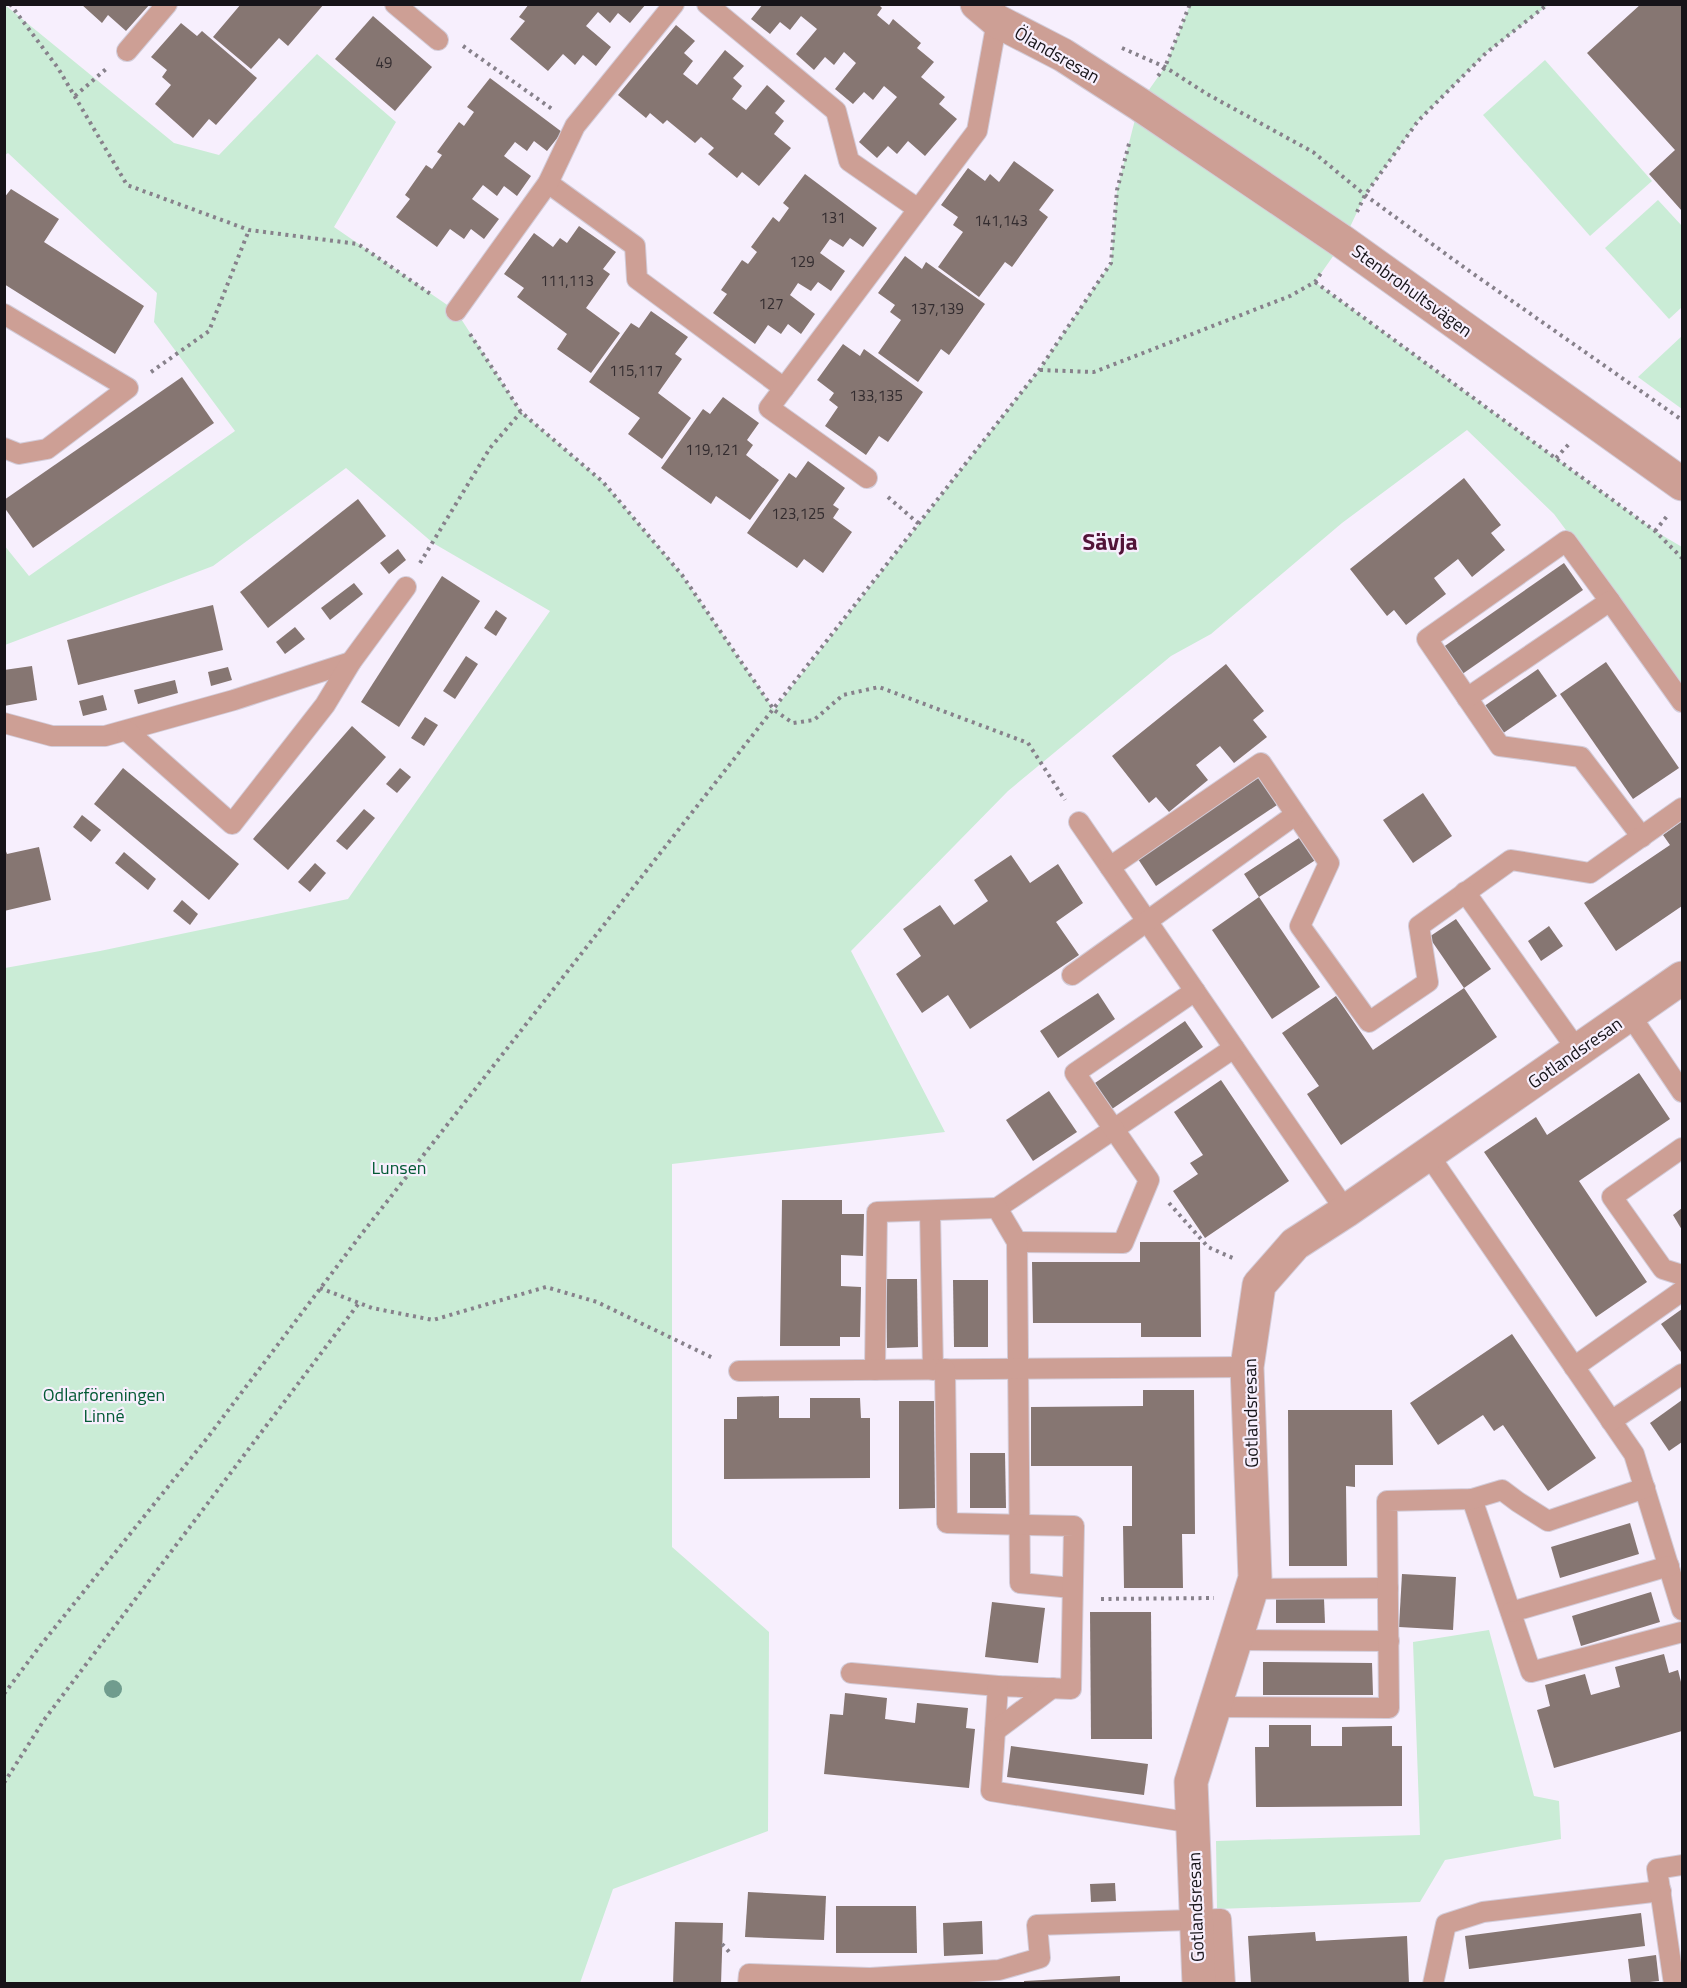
<svg xmlns="http://www.w3.org/2000/svg" width="1687" height="1988" font-family="'Titillium Web',sans-serif">
<style>
.green{fill:#caecd6}
.building{fill:#867672}
.lines{fill:none;stroke-linecap:round;stroke-linejoin:round}
.lane-casing{stroke:#d3ccd9;stroke-width:22}
.street-casing{stroke:#d3ccd9;stroke-width:35}
.path{stroke:#87818b;stroke-width:4;stroke-dasharray:3 4.5;stroke-linecap:butt}
.lane{stroke:#cd9f95;stroke-width:20}
.street{stroke:#cd9f95;stroke-width:33}
.tree{fill:#709c8e}
.labels{text-anchor:middle;stroke-width:4.5;stroke-linejoin:round;paint-order:stroke}
.number-label{font-size:15px;fill:#332c2f}
.street-label{font-size:18px;fill:#171419;stroke:#f7effd}
.park-label{font-size:18px;fill:#025934;stroke:#f7effd}
.district-label{font-size:24px;font-weight:bold;fill:#521438;stroke:#f7effd}
</style>
<rect width="100%" height="100%" fill="#f7effd"/>
<!-- green -->
<g class="green">
<path d="M5 5 174 143 219 155 317 54 396 122 334 227 456 311 521 412 603 482 682 575 774 710 1039 370 1111 263 1117 190 1139 104 1165 67 1190 5H1548L1486 53 1418 121 1365 195 1343 242 1315 282 1655 531 1682 547V686L1554 514 1467 430 1342 523 1211 634 1171 656 1008 791 851 951 945 1132 672 1164V1547L769 1632 768 1831 613 1889 580 1983H5V968L100 951 348 899 550 611 433 543 346 468 213 566 5 645 4 545 29 576 235 431 154 322 157 293 8 153 5 155Z"/>
<path d="M1545 60 1652 181 1590 236 1483 115Z"/>
<path d="M1658 200 1682 226V307L1669 319 1605 248Z"/>
<path d="M1682 336V409L1638 377Z"/>
<path d="M1489 1630 1534 1796 1559 1801 1561 1839 1445 1860 1420 1902 1217 1909 1216 1841 1420 1835 1413 1642Z"/>
</g>
<!-- building -->
<g class="building">
<path d="M81 4H150L126 31 108 15 102 23Z"/>
<path d="M241 4H324L288 46 279 38 251 69 213 37Z"/>
<path d="M529 4H646L630 23 618 13 610 23 598 12 586 26 611 47 596 66 583 55 575 65 563 54 548 71 510 39 525 21 519 17Z"/>
<path d="M763 4H878L882 8 877 15 889 25 893 19 921 43 917 48 934 62 921 77 945 97 939 104 957 119 925 156 908 141 897 154 888 146 877 158 859 142 897 97 884 86 873 100 864 92 853 104 835 89 856 63 844 52 834 65 825 57 814 70 796 54 817 29 801 16 790 30 780 22 770 34 751 19Z"/>
<path d="M1641 4H1682V211L1649 174 1675 150 1587 53Z"/>
<path d="M373 16 432 67 395 111 335 59Z"/>
<path d="M181 23 197 36 202 31 257 78 216 125 209 119 193 138 155 104 171 85 162 77 167 70 151 57Z"/>
<path d="M676 25 695 41 684 53 693 61 683 74 697 85 725 50 744 66 733 78 742 86 732 99 746 110 767 85 785 101 775 113 784 121 774 134 791 148 759 186 742 172 737 178 708 154 714 148 701 137 695 143 667 120 663 124 650 113 646 118 618 95Z"/>
<path d="M490 78 562 132 547 151 534 141 527 151 515 142 504 156 531 176 517 196 504 186 497 196 483 185 472 199 499 219 484 239 471 229 464 239 450 229 437 247 396 217 410 199 405 195 426 165 432 169 442 155 437 152 459 122 464 126 474 112 467 107Z"/>
<path d="M1014 161 1054 190 1039 210 1048 217 1012 267 1005 262 979 297 938 267 963 232 953 225 958 217 941 205 968 168 985 181 990 174 999 182Z"/>
<path d="M805 174 877 228 863 247 850 238 843 247 830 239 820 253 845 271 831 291 818 282 811 291 798 283 790 295 815 314 801 334 788 324 781 334 768 325 755 344 713 313 727 294 721 290 742 260 748 264 757 252 751 247 773 217 779 222 789 208 783 203Z"/>
<path d="M11 189 59 219 44 242 144 306 115 354 4 284V198Z"/>
<path d="M579 226 616 252 603 269 610 274 586 308 620 333 591 373 557 349 567 334 517 297 524 288 504 274 534 233 553 247 560 238 567 243Z"/>
<path d="M905 256 922 269 926 262 985 304 949 355 941 349 918 382 878 353 901 320 890 312 895 305 878 293Z"/>
<path d="M651 311 688 337 675 354 682 359 658 393 691 418 662 459 628 434 640 418 589 382 631 323 639 328Z"/>
<path d="M843 344 860 356 864 349 923 392 888 442 879 436 866 455 825 426 838 407 829 400 834 393 817 380Z"/>
<path d="M182 377 214 423 33 548 4 507V500Z"/>
<path d="M723 397 759 423 747 440 753 445 746 455 779 480 750 520 716 496 711 504 661 468 703 409 710 414Z"/>
<path d="M808 461 845 488 833 505 839 509 833 518 852 532 823 573 804 559 797 568 747 533 789 473 796 478Z"/>
<path d="M1464 478 1501 525 1491 533 1505 550 1472 577 1458 559 1434 578 1446 594 1406 625 1394 610 1387 616 1350 569Z"/>
<path d="M358 499 386 536 268 628 240 592Z"/>
<path d="M398 549 406 560 389 574 380 563Z"/>
<path d="M1564 563 1583 590 1458 677 1439 650Z"/>
<path d="M442 576 480 601 399 727 361 702Z"/>
<path d="M354 583 363 594 330 620 321 608Z"/>
<path d="M213 605 223 650 78 685 67 640Z"/>
<path d="M496 610 507 618 496 636 484 628Z"/>
<path d="M295 627 305 639 285 654 276 642Z"/>
<path d="M466 656 478 664 455 699 443 691Z"/>
<path d="M1606 662 1679 768 1633 799 1560 694Z"/>
<path d="M1226 664 1264 711 1253 720 1267 737 1234 763 1220 746 1196 765 1208 780 1169 812 1156 797 1149 803 1112 756Z"/>
<path d="M32 666 37 700 4 706V670Z"/>
<path d="M228 667 232 680 211 686 208 672Z"/>
<path d="M1538 669 1557 696 1499 736 1480 709Z"/>
<path d="M175 680 178 693 138 704 134 690Z"/>
<path d="M103 695 107 710 83 716 79 701Z"/>
<path d="M425 717 438 725 424 746 411 738Z"/>
<path d="M352 726 386 757 288 870 253 839Z"/>
<path d="M123 768 239 864 209 900 94 804Z"/>
<path d="M400 768 411 777 397 793 386 784Z"/>
<path d="M1261 776 1280 803 1156 886 1138 859Z"/>
<path d="M1423 793 1452 836 1413 863 1383 820Z"/>
<path d="M364 809 375 818 347 850 336 841Z"/>
<path d="M82 815 101 830 91 842 73 827Z"/>
<path d="M1682 821V906L1616 951 1584 903 1670 845 1663 835Z"/>
<path d="M1302 836 1317 859 1259 897 1320 987 1272 1019 1212 930 1259 897 1244 874Z"/>
<path d="M4 846 7 854 39 847 51 900 4 911Z"/>
<path d="M124 852 156 879 148 890 115 863Z"/>
<path d="M1011 855 1030 883 1058 864 1083 903 1056 922 1079 955 970 1029 948 995 922 1013 896 974 921 956 903 929 940 905 954 925 988 901 974 880Z"/>
<path d="M315 863 326 873 310 892 298 882Z"/>
<path d="M182 900 198 914 190 925 173 911Z"/>
<path d="M1456 919 1491 969 1464 988 1429 937Z"/>
<path d="M1549 926 1563 946 1541 961 1528 941Z"/>
<path d="M1464 988 1497 1037 1341 1145 1307 1094 1319 1086 1282 1033 1336 996 1373 1050Z"/>
<path d="M1098 993 1115 1019 1058 1058 1040 1031Z"/>
<path d="M1185 1021 1203 1047 1112 1109 1095 1083Z"/>
<path d="M1639 1073 1670 1119 1579 1181 1647 1282 1596 1317 1484 1152 1536 1117 1547 1135Z"/>
<path d="M1221 1080 1289 1181 1205 1238 1173 1191 1198 1174 1190 1163 1203 1155 1174 1112Z"/>
<path d="M1049 1091 1077 1132 1033 1161 1006 1120Z"/>
<path d="M782 1200H842V1214H864L863 1256 841 1255V1286L861 1287 860 1337H840V1346H780Z"/>
<path d="M1682 1208V1230L1673 1215Z"/>
<path d="M1140 1242H1200L1201 1337H1141V1323H1033L1032 1262H1140Z"/>
<path d="M886 1279H917L918 1347 887 1348Z"/>
<path d="M953 1280H988V1347H954Z"/>
<path d="M1682 1309V1351L1681 1352 1661 1324Z"/>
<path d="M1512 1334 1596 1458 1548 1491 1503 1425 1494 1431 1483 1415 1438 1445 1410 1403Z"/>
<path d="M1143 1390H1194L1195 1534H1182L1183 1588H1124L1123 1526H1132V1466H1031V1407L1143 1406Z"/>
<path d="M779 1396V1418H810V1398H860L861 1418H870V1478L724 1479V1419H737V1397Z"/>
<path d="M1682 1400V1442L1669 1451 1650 1423Z"/>
<path d="M899 1401H934L935 1508 899 1509Z"/>
<path d="M1288 1410H1392L1393 1465H1355V1487L1346 1486 1347 1566H1289Z"/>
<path d="M970 1453H1005L1006 1508H970Z"/>
<path d="M1630 1523 1639 1554 1560 1578 1551 1547Z"/>
<path d="M1402 1574 1456 1577 1453 1630 1399 1627Z"/>
<path d="M1651 1592 1660 1622 1581 1646 1572 1616Z"/>
<path d="M1276 1599H1324L1325 1623H1276Z"/>
<path d="M992 1602 1045 1608 1038 1663 985 1657Z"/>
<path d="M1090 1612H1151L1152 1739H1091Z"/>
<path d="M1664 1654 1669 1673 1678 1670 1682 1686V1731L1554 1768 1537 1710 1550 1706 1545 1685 1585 1674 1591 1695 1620 1687 1615 1667Z"/>
<path d="M1263 1662 1372 1663 1373 1695H1263Z"/>
<path d="M845 1693 887 1698 885 1719 915 1723 917 1703 968 1708 966 1728 975 1729 969 1788 824 1774 830 1714 843 1715Z"/>
<path d="M1269 1725H1311V1746H1342V1727L1392 1726V1746H1402V1806L1256 1807 1255 1747H1269Z"/>
<path d="M1011 1746 1148 1764 1144 1795 1007 1777Z"/>
<path d="M1115 1883 1116 1901 1091 1902 1090 1884Z"/>
<path d="M748 1892 826 1896 824 1940 745 1937Z"/>
<path d="M836 1906H916L917 1953H836Z"/>
<path d="M1641 1913 1645 1946 1469 1969 1465 1936Z"/>
<path d="M982 1921 983 1954 944 1956 943 1923Z"/>
<path d="M675 1922 723 1923 721 1984H673Z"/>
<path d="M1315 1932 1316 1941 1407 1936 1409 1984H1251L1248 1936Z"/>
<path d="M1656 1955 1659 1981 1631 1984 1628 1959Z"/>
<path d="M1120 1976V1984H1024V1981Z"/>
</g>
<g class="lines">
<!-- lane casing -->
<g class="lane-casing">
<g id="lane">
<path d="M395 4 438 40"/>
<path d="M707 4 836 111 849 161 918 209"/>
<path d="M127 51 167 4"/>
<path d="M548 183 635 246 637 279 784 388"/>
<path d="M456 311 548 183 575 126 674 4"/>
<path d="M4 314 128 388 47 449 19 454 4 448"/>
<path d="M867 478 769 408 977 131 997 21"/>
<path d="M1610 601 1566 541 1427 639 1500 746 1581 757 1642 837"/>
<path d="M1467 698 1610 601 1682 702"/>
<path d="M4 723 52 736H105L234 700 351 662"/>
<path d="M127 731 232 824 325 705 351 662 406 587"/>
<path d="M1079 822 1346 1211"/>
<path d="M1110 867 1261 763 1329 863 1300 926 1369 1022 1428 982 1419 926 1511 860 1590 873 1682 808"/>
<path d="M1465 892 1578 1051"/>
<path d="M1072 975 1295 815"/>
<path d="M1630 1015 1682 1092"/>
<path d="M1682 1148 1612 1197 1663 1269 1682 1275"/>
<path d="M1428 1154 1634 1454 1682 1610"/>
<path d="M997 1208 1234 1048"/>
<path d="M930 1211 933 1370"/>
<path d="M1017 1242 1123 1243 1149 1180 1075 1073 1195 991"/>
<path d="M1574 1367 1682 1291"/>
<path d="M875 1370 877 1212 997 1208 1017 1242 1020 1583 1072 1588"/>
<path d="M739 1371 1247 1367"/>
<path d="M1611 1421 1682 1374"/>
<path d="M1472 1499 1531 1672 1682 1632"/>
<path d="M1251 1589 1388 1588"/>
<path d="M1511 1612 1669 1566"/>
<path d="M1235 1640 1389 1641"/>
<path d="M851 1673 998 1686 1071 1689 1074 1526 947 1523 945 1369"/>
<path d="M998 1686 991 1791 1193 1823"/>
<path d="M1214 1707 1389 1708 1387 1501 1472 1499 1502 1490 1518 1502 1548 1521 1645 1488"/>
<path d="M995 1731 1052 1688"/>
<path d="M748 1984 749 1974 870 1978 999 1970 1040 1958 1037 1925 1221 1919 1225 1984"/>
<path d="M1433 1984 1446 1924 1483 1912 1661 1891"/>
<path d="M1674 1984 1657 1869 1682 1865"/>
</g>
</g>
<!-- street casing -->
<g class="street-casing">
<g id="street">
<path d="M977 4 997 21 1063 55 1139 104 1343 242 1682 484"/>
<path d="M1199 1984 1191 1782 1255 1578 1247 1367 1259 1285 1295 1244 1346 1211 1682 978"/>
</g>
</g>
<!-- path -->
<g class="path">
<path d="M10 4 58 68 127 185 249 230 358 244 432 295"/>
<path d="M463 46 552 109"/>
<path d="M1122 48 1165 67 1207 94 1313 152 1365 195 1465 268 1682 420"/>
<path d="M1158 76 1165 67 1190 4"/>
<path d="M75 96 106 69"/>
<path d="M1357 212 1365 195 1418 121 1486 53 1548 4"/>
<path d="M1315 282 1655 531 1682 558"/>
<path d="M470 334 521 412 603 482 682 575 774 710 793 723 814 720 843 695 879 687 1028 743 1065 800"/>
<path d="M1040 370 1094 372 1290 296 1315 282 1323 270"/>
<path d="M151 372 209 331 249 230"/>
<path d="M1556 458 1569 444"/>
<path d="M888 497 919 524"/>
<path d="M1655 531 1668 515"/>
<path d="M420 563 490 448 521 412"/>
<path d="M1169 1203 1208 1247 1235 1259"/>
<path d="M320 1288 372 1308 433 1320 546 1287 597 1302 715 1359"/>
<path d="M1101 1599 1214 1598"/>
<path d="M4 1694 40 1646 208 1437 360 1236 1039 370 1111 263 1117 190 1130 140"/>
<path d="M4 1783 44 1720 359 1303"/>
<path d="M722 1944 732 1955"/>
</g>
<!-- lane -->
<use href="#lane" class="lane"/>
<!-- street -->
<use href="#street" class="street"/>
</g>
<!-- trees -->
<circle class="tree" cx="113" cy="1689" r="9"/>
<g class="labels">
<!-- number labels -->
<g class="number-label">
<text x="384" y="68">49</text>
<text x="833" y="223">131</text>
<text x="1001" y="226">141,143</text>
<text x="802" y="267">129</text>
<text x="567" y="286">111,113</text>
<text x="771" y="309">127</text>
<text x="937" y="314">137,139</text>
<text x="636" y="376">115,117</text>
<text x="876" y="401">133,135</text>
<text x="712" y="455">119,121</text>
<text x="798" y="519">123,125</text>
</g>
<!-- street labels -->
<g class="street-label">
<text transform="translate(1057 55) rotate(30)" y="6">Ölandsresan</text>
<text transform="translate(1412 291) rotate(36)" y="6">Stenbrohultsvägen</text>
<text transform="translate(1575 1053) rotate(-35)" y="6">Gotlandsresan</text>
<text transform="translate(1251 1413) rotate(-91)" y="6">Gotlandsresan</text>
<text transform="translate(1196 1907) rotate(-92)" y="6">Gotlandsresan</text>
</g>
<!-- park labels -->
<g class="park-label">
<text x="399" y="1174">Lunsen</text>
<text x="104" y="1401">Odlarföreningen<tspan x="104" dy="21">Linné</tspan></text>
</g>
<!-- district labels -->
<g class="district-label">
<text x="1110" y="550">Sävja</text>
</g>
</g>
<!-- border -->
<rect width="1687" height="1988" fill="none" stroke="#171419" stroke-width="12"/>
</svg>
